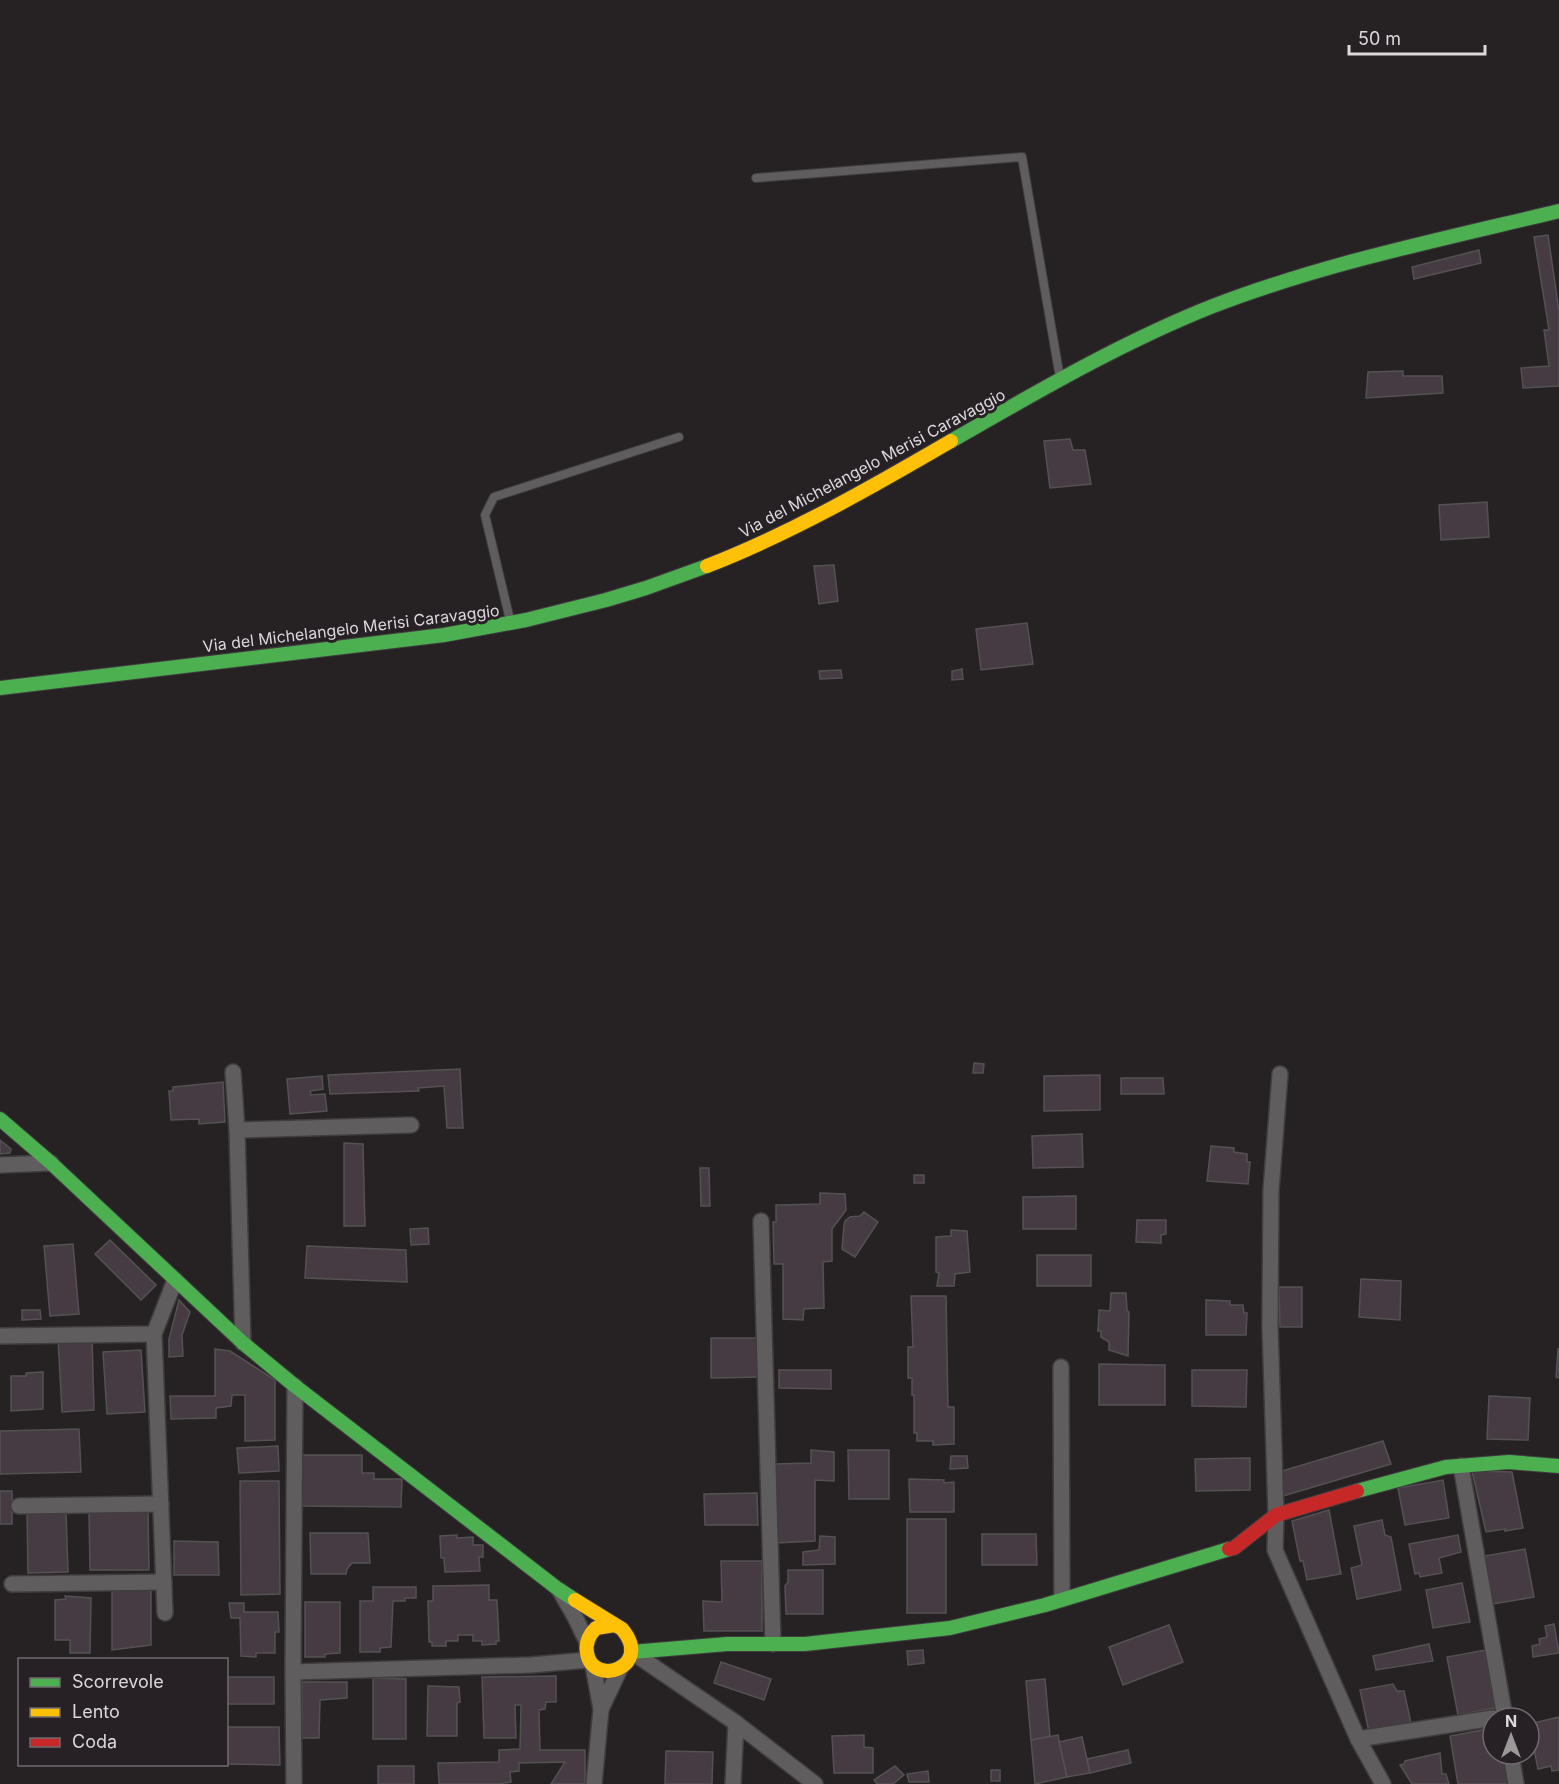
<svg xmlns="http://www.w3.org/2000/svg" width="1559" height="1784" font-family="Inter,sans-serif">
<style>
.building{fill:#463b42;stroke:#545153;stroke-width:1.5}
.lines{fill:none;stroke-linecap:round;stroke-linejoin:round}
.lane-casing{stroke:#403d3f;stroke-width:10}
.street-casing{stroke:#403d3f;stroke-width:18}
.fast-casing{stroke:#403d3f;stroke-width:16}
.slow-casing{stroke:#403d3f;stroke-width:16}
.jam-casing{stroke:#403d3f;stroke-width:16}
.lane{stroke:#605d5f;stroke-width:8}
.street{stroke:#605d5f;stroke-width:15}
.fast{stroke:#4caf50;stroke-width:14}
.slow{stroke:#ffc107;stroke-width:14}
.jam{stroke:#c62828;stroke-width:14}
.labels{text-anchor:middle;stroke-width:6;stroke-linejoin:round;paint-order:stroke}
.street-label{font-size:16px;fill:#dbd7da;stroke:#272125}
</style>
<rect width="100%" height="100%" fill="#262224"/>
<!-- building -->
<g class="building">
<path d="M1548 235 1559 311V386L1523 388 1521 368 1549 366 1544 330H1549L1534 237Z"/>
<path d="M1479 250 1481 263 1414 279 1412 267Z"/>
<path d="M1403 371V376H1442L1443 393 1366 398 1368 372Z"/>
<path d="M1070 439 1073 450H1085L1091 484 1050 488 1044 441Z"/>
<path d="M1487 502 1489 537 1441 540 1439 505Z"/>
<path d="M834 565 838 601 819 604 814 566Z"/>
<path d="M1027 623 1033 664 981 670 976 629Z"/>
<path d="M962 669 963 679 952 680V671Z"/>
<path d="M841 670 842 678 820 679 819 671Z"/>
<path d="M974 1063 984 1064 983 1073H973Z"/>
<path d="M460 1069 463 1128H447L444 1086 418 1088 419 1091 330 1094 328 1075Z"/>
<path d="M1100 1075V1110L1044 1111V1076Z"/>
<path d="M322 1076 323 1089 310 1091 311 1095 325 1094 327 1111 290 1114 287 1079Z"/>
<path d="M1121 1078H1163L1164 1094H1121Z"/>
<path d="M223 1082 225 1122 199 1124V1119L171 1120 169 1091H173V1087Z"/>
<path d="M1082 1134 1083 1167 1033 1168 1032 1136Z"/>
<path d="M0 1140 11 1149 10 1153 0 1154Z"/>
<path d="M344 1143 363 1144 365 1226H344Z"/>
<path d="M1211 1146 1234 1148V1152L1247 1154V1162H1250L1248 1184 1207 1181Z"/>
<path d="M700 1168H709L710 1206H701Z"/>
<rect x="914" y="1175" width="10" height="8"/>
<path d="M820 1193 845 1194 846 1210 832 1229V1261L823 1262 824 1308 804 1309 803 1320 783 1319V1264H774L773 1222H776V1205L820 1204Z"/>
<path d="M1076 1196V1229H1023V1197Z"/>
<path d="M864 1212 878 1222 855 1257 842 1249 844 1225 845 1221 850 1217 860 1216Z"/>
<path d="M1137 1220H1166V1234L1161 1235V1243L1136 1242Z"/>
<path d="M428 1228 429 1244 411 1245 410 1229Z"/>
<path d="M951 1230 967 1231 970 1272 955 1274 954 1286H937L939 1273 936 1272V1237L951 1236Z"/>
<path d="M110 1240 156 1285 141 1300 95 1254Z"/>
<path d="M73 1244 79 1314 50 1316 44 1246Z"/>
<path d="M307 1246 406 1250 407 1282 305 1278Z"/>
<rect x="1037" y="1255" width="54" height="31"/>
<path d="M1361 1279 1401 1281 1400 1320 1359 1317Z"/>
<path d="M1279 1287H1302V1327H1280Z"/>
<path d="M1111 1293H1126L1127 1311 1129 1312 1128 1356 1109 1350V1342L1101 1337V1331H1098L1099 1310 1110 1311Z"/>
<path d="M911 1296H946L948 1407H954V1444L933 1445V1441H917V1433H914V1395H912V1378H908V1347H913Z"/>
<path d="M179 1300 190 1312 182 1335 183 1356 169 1357V1339Z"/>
<path d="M1206 1300 1230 1301V1305H1243L1244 1313H1247L1246 1335H1206Z"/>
<path d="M22 1310H40L41 1319 22 1320Z"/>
<path d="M92 1337 94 1410 62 1412 58 1338Z"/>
<path d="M711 1338H758L761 1377 711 1378Z"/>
<path d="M215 1349 230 1351 275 1380V1440L245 1441V1395H232L231 1406 216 1408V1418L171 1419 170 1396H215Z"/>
<path d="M1558 1349H1559V1378L1556 1377Z"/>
<path d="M141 1350 145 1412 107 1414 103 1352Z"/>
<path d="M1099 1364 1165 1365V1405H1099Z"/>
<path d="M779 1370H831V1389L779 1388Z"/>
<path d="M1192 1370H1247L1246 1407 1192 1406Z"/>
<path d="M43 1372V1409L11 1411V1376H26V1373Z"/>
<path d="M1489 1396 1530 1398 1528 1440 1487 1439Z"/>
<path d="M79 1429 81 1472 0 1474V1431Z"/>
<path d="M1383 1441 1391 1464 1283 1496 1282 1471Z"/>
<path d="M278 1446 279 1471 239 1473 237 1448Z"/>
<path d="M811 1450 834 1452V1481L815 1480V1541L776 1543 775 1464 811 1463Z"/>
<path d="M848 1450H889V1499H849Z"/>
<path d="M302 1455H362V1473H374V1479H402L401 1507 302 1506Z"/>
<path d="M951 1456H967L968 1468 950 1469Z"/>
<path d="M1250 1458V1490L1196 1491 1195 1459Z"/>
<path d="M1472 1471 1512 1472 1523 1528 1505 1531V1529L1486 1532Z"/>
<path d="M909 1479 944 1480V1483L954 1482V1512H910Z"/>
<path d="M1443 1480 1449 1518 1405 1525 1398 1488Z"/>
<path d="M240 1481H279L280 1594 241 1595Z"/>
<rect x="0" y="1491" width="12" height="33"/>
<path d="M757 1493 758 1525H705L704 1494Z"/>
<path d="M148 1510 149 1570H90L89 1511Z"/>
<path d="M1329 1510 1341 1574 1307 1580 1303 1561H1300L1292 1521Z"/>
<path d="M27 1511 66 1512 68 1572 28 1573Z"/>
<rect x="907" y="1519" width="39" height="94"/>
<path d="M1382 1520 1385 1535 1391 1537 1401 1590 1357 1599 1351 1568 1362 1565 1354 1526Z"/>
<path d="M310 1533H368L370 1563H352L347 1569 346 1574H311Z"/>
<path d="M982 1534H1036L1037 1565H982Z"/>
<path d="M457 1535V1538L473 1537V1545H483V1557H479L480 1571 445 1572 444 1558H441L440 1536Z"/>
<path d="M1458 1535 1461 1552 1439 1558 1442 1573 1420 1577 1419 1573 1415 1574 1409 1544Z"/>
<path d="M820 1536 835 1537V1564L803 1565V1552L819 1550Z"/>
<path d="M174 1541 218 1542 219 1575H174Z"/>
<path d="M1525 1549 1534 1597 1493 1604 1484 1556Z"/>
<path d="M721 1561H762V1631H704L703 1601 722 1602Z"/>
<path d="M788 1570H823V1614H786L785 1586 788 1582Z"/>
<path d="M1462 1583 1470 1622 1433 1628 1426 1590Z"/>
<path d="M489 1585V1600H497L499 1641H496V1644L482 1645V1641H473V1635H458V1641H446V1646H432V1642H429L428 1601H433V1586Z"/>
<path d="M373 1587H416V1598H405V1601H393L391 1647 380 1648V1652H360V1601H373Z"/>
<path d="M151 1588V1645L112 1650V1589Z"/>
<path d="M65 1596 91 1598 90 1653H70V1640H55V1600L66 1599Z"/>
<path d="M305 1602H340V1653L325 1654V1657H305Z"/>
<path d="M229 1603H244V1612H278L279 1632H275V1653H256V1657L241 1656 240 1618H231Z"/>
<path d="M1554 1624 1559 1653 1533 1657 1532 1646 1540 1644 1539 1639 1547 1637 1545 1626Z"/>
<path d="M1169 1625 1183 1662 1123 1685 1109 1647Z"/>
<path d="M1429 1644 1433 1661 1376 1670 1373 1656Z"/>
<path d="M923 1650 924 1663 908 1665 907 1651Z"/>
<path d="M1485 1650 1495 1708 1458 1715 1447 1657Z"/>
<path d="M721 1662 771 1679 764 1700 714 1683Z"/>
<path d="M556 1676V1702H546L545 1709 539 1710 540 1750H585V1784H551L565 1762 519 1763V1771L510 1772 511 1782 498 1784H439L438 1763 499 1762V1750L520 1749 521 1705H515L516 1738H484L482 1677Z"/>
<rect x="226" y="1677" width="48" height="27"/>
<path d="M373 1678 406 1679V1739H373Z"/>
<path d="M1045 1679 1050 1736 1031 1740 1026 1681Z"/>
<path d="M302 1682H347V1698L320 1700 319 1738H302Z"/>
<path d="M1393 1684 1397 1691H1404L1411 1723 1369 1732 1360 1690Z"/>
<path d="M428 1686 459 1687 460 1702 457 1703V1736H427Z"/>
<path d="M1559 1717V1770L1552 1771 1551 1766 1538 1769 1529 1724Z"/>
<path d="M226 1727H279L280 1765 226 1764Z"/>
<path d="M1493 1728V1754H1502L1509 1784H1458L1450 1736Z"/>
<path d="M864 1735V1747L873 1748V1773H834L832 1736Z"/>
<path d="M1058 1735 1067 1777 1035 1784 1031 1740Z"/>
<path d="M1082 1737 1090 1773 1067 1777 1059 1742Z"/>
<path d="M1128 1750 1131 1763 1090 1773 1087 1759Z"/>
<path d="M666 1751 713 1752 712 1784H665Z"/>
<path d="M1440 1753 1442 1774H1446L1449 1784H1412L1400 1765 1404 1764 1405 1761Z"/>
<rect x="378" y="1766" width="36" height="18"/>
<path d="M895 1766 904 1775 893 1784H877L874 1780Z"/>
<rect x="991" y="1770" width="9" height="11"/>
<path d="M928 1771 929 1782H909L907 1774Z"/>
</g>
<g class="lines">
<!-- lane casing -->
<g class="lane-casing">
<g id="lane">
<path d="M756 178 1022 157 1060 378"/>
<path d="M510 620 485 515 494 497 679 437"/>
</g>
</g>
<!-- street casing -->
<g class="street-casing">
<g id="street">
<path d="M233 1072 237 1130 243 1343"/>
<path d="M1280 1074 1271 1190 1270 1326 1276 1515 1275 1550 1358 1739 1383 1784"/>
<path d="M237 1130 411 1125"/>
<path d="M0 1165 51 1163"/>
<path d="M761 1221 773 1644"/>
<path d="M154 1334 165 1613"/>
<path d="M0 1336 154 1334 175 1280"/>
<path d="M1061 1367 1062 1599"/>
<path d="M1461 1466 1505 1718"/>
<path d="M19 1506 161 1504"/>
<path d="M12 1584 164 1582"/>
<path d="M560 1591 575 1617 587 1642"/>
<path d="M632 1652 736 1723 815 1784"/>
<path d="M593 1666 601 1709 594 1784"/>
<path d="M293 1672 531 1665 588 1660"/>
<path d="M601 1709 620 1669"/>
<path d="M1358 1739 1493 1718"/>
<path d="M1511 1754 1516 1784"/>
<path d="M294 1784 293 1672 295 1386"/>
<path d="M733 1784 736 1723"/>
</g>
</g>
<!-- fast casing -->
<g class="fast-casing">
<g id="fast">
<path d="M951 441C1037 392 1122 342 1213 306 1325 263 1443 239 1559 211"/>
<path d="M0 688 444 635 526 620 606 600 646 588 707 566"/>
<path d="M0 1119 51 1163 243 1343 295 1386 558 1589 575 1600"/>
<path d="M1357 1491 1446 1467 1509 1462 1559 1466"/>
<path d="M632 1652 727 1644H805L950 1628 1045 1605 1229 1549"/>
</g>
</g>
<!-- slow casing -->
<g class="slow-casing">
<g id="slow">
<path d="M707 566C792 533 872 487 951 441"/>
<path d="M575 1600 622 1629C654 1667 593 1688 587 1653 585 1643 589 1635 596 1628L615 1625"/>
</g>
</g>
<!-- jam casing -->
<g class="jam-casing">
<path id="jam" d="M1229 1549 1234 1548 1276 1515 1357 1491"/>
</g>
<!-- lane -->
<use href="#lane" class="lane"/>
<!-- street -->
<use href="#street" class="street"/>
<!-- fast -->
<use href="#fast" class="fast"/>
<!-- slow -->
<use href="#slow" class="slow"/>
<!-- jam -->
<use href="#jam" class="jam"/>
</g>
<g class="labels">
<!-- street labels -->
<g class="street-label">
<text transform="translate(872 463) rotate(-28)" y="6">Via del Michelangelo Merisi Caravaggio</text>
<text transform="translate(351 628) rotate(-7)" y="6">Via del Michelangelo Merisi Caravaggio</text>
</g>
</g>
<!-- legend -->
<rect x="18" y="1658" width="210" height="108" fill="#272125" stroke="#6f6a6d" stroke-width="1.5"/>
<rect x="30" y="1678" width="30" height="9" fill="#4caf50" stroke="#6f6a6d" stroke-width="1.5"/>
<text x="72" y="1688" font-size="18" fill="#dbd7da">Scorrevole</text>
<rect x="30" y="1708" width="30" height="9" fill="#ffc107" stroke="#6f6a6d" stroke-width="1.5"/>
<text x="72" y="1718" font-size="18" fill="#dbd7da">Lento</text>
<rect x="30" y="1738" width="30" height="9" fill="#c62828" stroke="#6f6a6d" stroke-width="1.5"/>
<text x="72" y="1748" font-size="18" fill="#dbd7da">Coda</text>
<!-- north arrow -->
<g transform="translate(1511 1736)"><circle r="28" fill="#272125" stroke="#6f6a6d" stroke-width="1.5"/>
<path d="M0-4.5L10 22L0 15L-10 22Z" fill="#9c989a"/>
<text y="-9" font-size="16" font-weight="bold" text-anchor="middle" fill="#dbd7da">N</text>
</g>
<!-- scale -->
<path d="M1349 45v9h136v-9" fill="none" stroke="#dbd7da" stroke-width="3"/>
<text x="1358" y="45" font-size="18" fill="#dbd7da" stroke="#272125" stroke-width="4.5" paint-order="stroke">50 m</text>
</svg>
